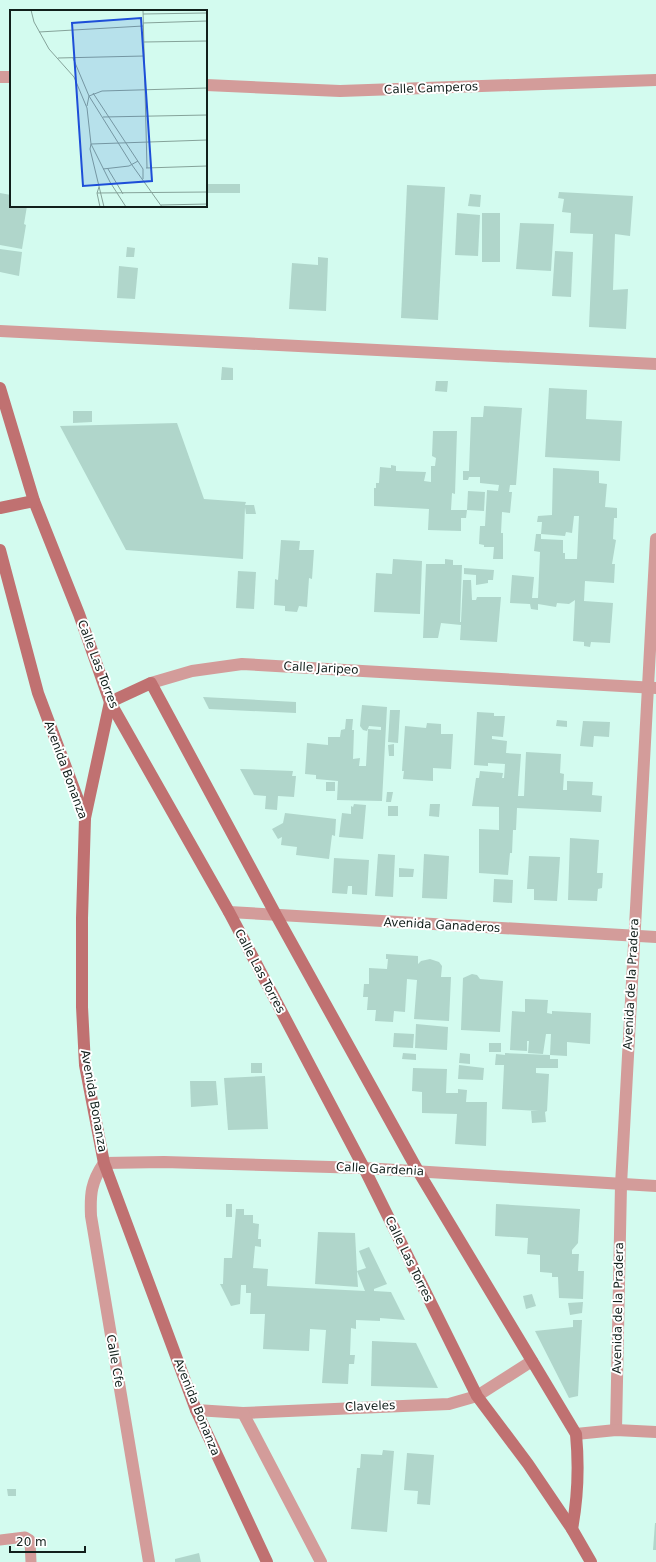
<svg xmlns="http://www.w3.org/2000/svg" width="656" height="1562" font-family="'DejaVu Sans',sans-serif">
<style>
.building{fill:#b0d6cb}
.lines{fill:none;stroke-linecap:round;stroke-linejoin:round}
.lane{stroke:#d39c9a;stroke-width:11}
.street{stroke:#d39c9a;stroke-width:12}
.secondary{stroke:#c07171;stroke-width:12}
.labels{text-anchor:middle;stroke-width:4;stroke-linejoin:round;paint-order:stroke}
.street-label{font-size:12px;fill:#111f1b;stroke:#fff}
.inset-road{fill:none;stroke:#85a39a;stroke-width:1}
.view{fill:#1d4ed8;fill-opacity:0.15;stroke:#1d4ed8;stroke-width:2}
.inset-edge{fill:none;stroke:#111f1b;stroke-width:2}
</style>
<rect width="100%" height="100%" fill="#d3fbef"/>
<!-- building -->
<g class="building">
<rect x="206" y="184" width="34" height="9"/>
<path d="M407 185 445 187 438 320 401 318Z"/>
<path d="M559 192 633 196 630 236 615 234 613 290 628 289 626 329 589 327 593 234 570 233 571 213 562 212 564 199 558 198Z"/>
<path d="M0 193 11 195V206H27L24 224 26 225 22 249 0 245Z"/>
<path d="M470 194 481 195 480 207 468 206Z"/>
<path d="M457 213 480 215 478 256 455 255Z"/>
<rect x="482" y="213" width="18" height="49"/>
<path d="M520 223 554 224 551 271 516 269Z"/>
<path d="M127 247 135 248 134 257H126Z"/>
<path d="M0 249 22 252 19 276 0 272Z"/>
<path d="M555 251 573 252 571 297 552 296Z"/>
<path d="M318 257 328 258 326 311 289 309 292 263 318 265Z"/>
<path d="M119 266 138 268 135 299 117 298Z"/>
<path d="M222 367 233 368V380H221Z"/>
<path d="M436 381H448L447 392 435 391Z"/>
<path d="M549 388 587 390 586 419 622 421 620 461 545 457Z"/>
<path d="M484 406 522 408 516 485H510L509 492H512L510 513 502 512 501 533H503V559H493L494 547H484V545L479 544 480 526H485L487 490 498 491 499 485 480 483V477H469L468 480H463V471H469L471 417H483Z"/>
<path d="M73 411H92V422L73 423Z"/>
<path d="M177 423 204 499 246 502 245 505H254L256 514H246L245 507 243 559 126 550 60 426Z"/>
<path d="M433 431H457L455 494 452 493 451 510H467L466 518H461V531L428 530 429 509 374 506V488H376V483H379L380 467 391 468V465L396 466V471L426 472 424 481 431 482V466H435L436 458 432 456Z"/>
<path d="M553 468 599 471V483L607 484 605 507 617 508V518H614L613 539 616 540 612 564H615L614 583 585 581 584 601 613 603 610 643 591 642 590 647 584 646V642L573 641 575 600 569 604 557 603 556 607 538 604V610L531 609 530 604 510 603 512 575 534 577 532 598H538L540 552 534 551 536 534H541V539L563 540V553H565V559H577L579 516H574L572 533 566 532 565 536 541 534 542 522H537L538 516 552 515Z"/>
<path d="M468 491 485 492 484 511 467 510Z"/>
<path d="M281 540 300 541 299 550H314L312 579 309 578 307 607 299 606 297 612 285 611V606L274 605 275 579 278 580Z"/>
<path d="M393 559 422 561 420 614 374 612 376 573 392 574Z"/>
<path d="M445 559 453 560V565H462L460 622H461L463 580H471L472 600H476L477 597H501L497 642 460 640 461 625 441 623 438 638H423L426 564H445Z"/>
<path d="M464 568 494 570 493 580H488V583L476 585V575L464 574Z"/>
<path d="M238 571 256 572 254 609 236 608Z"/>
<path d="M203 697 296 702V713L209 709Z"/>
<path d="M362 705 387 707 382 801 337 800 338 781 316 779V775L305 774 307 743 328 745V737H340L341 730 345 729 346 719H353L352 730H354L353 759 360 758 359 766H366L368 729 381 730V727L369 726 367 731 363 730 360 726Z"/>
<path d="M390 710H400L398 743 388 742Z"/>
<path d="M477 712 494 713V716H505L503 737 492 736V739L507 741 506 753 521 754 518 796H524L526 752 561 754 560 773 564 774 563 790H567V781L593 782 592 795 602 796 601 812 517 808 516 830H513L512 853H510L508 875 479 873V829L499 830V807L472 806 476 778H479L480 771 503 773 502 778H504L505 764 488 763V766L474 765Z"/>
<path d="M557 720 567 721V727L556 726Z"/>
<path d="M583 721 610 722 609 737 594 736 593 747 580 746Z"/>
<path d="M427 723 441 724V734H453L451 769 433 768V781L403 779 404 771H402L405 726 426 728Z"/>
<path d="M394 744V756H389L388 745Z"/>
<path d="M240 769 293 771 292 776H296L294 797 278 796 277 810 265 809 266 796 254 795Z"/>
<rect x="326" y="782" width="9" height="9"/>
<path d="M387 792H393L391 802H386Z"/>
<path d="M354 804 366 805 363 839 339 837 342 813 351 814V806L353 807Z"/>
<path d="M430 804H440L439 817 429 816Z"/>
<rect x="388" y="806" width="10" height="10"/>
<path d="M285 813 336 819 335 836 332 835 329 859 296 855 297 847 281 845 282 837 278 839 272 829 283 823Z"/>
<path d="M570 838 599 840 597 873H603L602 888 598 889 597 901 568 900Z"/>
<path d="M378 854 395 855 393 897 375 896Z"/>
<path d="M424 854 449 856 447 899 422 898Z"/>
<path d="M529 856 560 857 557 901 534 900V889H527Z"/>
<path d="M334 858 369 860 367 895 352 894V886H348L347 894 332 893Z"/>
<path d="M399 868 414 869 413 877H399Z"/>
<path d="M494 879 513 880 512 903 493 902Z"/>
<path d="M386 954 418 956V964L421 961 430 959 439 962 442 966 441 977H451L449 1021 414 1019 417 980 407 979 405 1012 394 1011 393 1022 375 1021 376 1010H367L368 997H363L364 984H369V968L387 969 388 959H386Z"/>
<path d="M472 974 477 975 480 979 503 981 500 1032 461 1030 463 978Z"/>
<path d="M525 999 548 1000 547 1013 552 1014V1011L591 1013 590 1044 567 1042V1056L550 1055 551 1034H546L543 1054 528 1053 529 1041H527V1051L510 1050 512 1011 525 1012Z"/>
<path d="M416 1024 448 1027 447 1050 415 1048Z"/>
<path d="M394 1033 414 1034 413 1048 393 1047Z"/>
<rect x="489" y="1043" width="12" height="9"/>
<path d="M403 1053 416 1054V1060L402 1059Z"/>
<path d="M460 1053 470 1054V1064L459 1063Z"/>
<path d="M505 1053 550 1055V1059H558V1068H536V1073L549 1074 547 1111 545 1112 546 1122 532 1123 531 1111H539L502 1109 504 1065H495L496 1054 505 1055Z"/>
<rect x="251" y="1063" width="11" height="10"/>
<path d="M459 1065 484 1068 483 1080 458 1079Z"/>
<path d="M413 1068 447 1069 446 1093H458V1089L467 1090 466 1102H487L486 1146 455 1144 457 1114 422 1113V1092L412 1091Z"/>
<path d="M265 1076 268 1129 228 1130 224 1078Z"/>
<path d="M190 1081H216L218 1105 191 1107Z"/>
<rect x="226" y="1204" width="6" height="13"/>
<path d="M496 1204 580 1209 578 1243 572 1250V1254H579L578 1271H584L583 1299 559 1298 558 1277H552V1273L540 1272V1255L527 1254 528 1238 495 1236Z"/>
<path d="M236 1209H244V1215H253V1223L259 1224 258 1239H261V1247L255 1246 253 1268 268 1269 267 1286 365 1291 357 1271 358 1287 315 1284 318 1232 355 1233 357 1271 366 1268 359 1251 369 1247 387 1284 374 1289V1291L391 1292 405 1320 380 1318V1321L356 1320V1329L351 1328 350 1355H355L354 1364H349L348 1384 322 1383 326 1330 310 1329 309 1351 263 1349 265 1314H250L251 1293H246V1285H241L240 1304 231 1306 220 1284H223L224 1258H232Z"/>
<path d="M532 1294 536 1306 526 1309 523 1296Z"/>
<path d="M583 1302 582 1313 570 1315 568 1303Z"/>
<path d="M573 1320H582L579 1376 578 1396 569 1398 535 1331 573 1327Z"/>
<path d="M372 1341 416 1343 438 1388 371 1386Z"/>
<path d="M383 1450 394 1451 387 1532 351 1529 357 1468H360L361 1454 382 1455Z"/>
<path d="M407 1453 434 1455 430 1505 417 1504 418 1491 404 1490Z"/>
<path d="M7 1489H16V1496H8Z"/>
<path d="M655 1523H656V1550H653Z"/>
<path d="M199 1553 201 1562H175V1559Z"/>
</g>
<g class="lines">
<!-- lane -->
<path class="lane" d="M0 1540 25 1537 30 1540 31 1562"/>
<!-- street -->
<g class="street">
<path d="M0 77H11"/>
<path d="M206 85 340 91 656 80"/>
<path d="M0 331 656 364"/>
<path d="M151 683 192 671 242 664 656 688"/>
<path d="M229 912 656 937"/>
<path d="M196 1410 243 1413 449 1404 477 1396 532 1361"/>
<path d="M243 1413 321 1562"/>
<path d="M616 1430 621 1185 656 539"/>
<path d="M576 1434 616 1430 656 1432"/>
<path d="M149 1562 91 1216C90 1194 91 1182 104 1163L164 1162 364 1168 656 1186"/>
</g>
<!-- secondary -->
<g class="secondary">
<path d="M0 388 34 501 79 614 110 702 229 912 364 1168 477 1396 528 1464 572 1529 591 1562"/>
<path d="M0 508 34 501"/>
<path d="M0 550 38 693 85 818 82 918V1007L85 1065 104 1163 196 1410 267 1562"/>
<path d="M85 818 110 702 151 683 276 915 418 1171 576 1434C579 1466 578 1497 572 1529"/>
</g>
</g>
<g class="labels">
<!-- street labels -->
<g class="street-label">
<text transform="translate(431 88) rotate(-2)" y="4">Calle Camperos</text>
<text transform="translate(98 664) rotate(69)" y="4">Calle Las Torres</text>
<text transform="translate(321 668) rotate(3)" y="4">Calle Jaripeo</text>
<text transform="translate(66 770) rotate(70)" y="4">Avenida Bonanza</text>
<text transform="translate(442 925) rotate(3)" y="4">Avenida Ganaderos</text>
<text transform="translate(260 971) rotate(62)" y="4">Calle Las Torres</text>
<text transform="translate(631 984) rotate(-87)" y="4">Avenida de la Pradera</text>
<text transform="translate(94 1101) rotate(80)" y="4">Avenida Bonanza</text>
<text transform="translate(380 1169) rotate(3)" y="4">Calle Gardenia</text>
<text transform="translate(409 1259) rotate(64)" y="4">Calle Las Torres</text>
<text transform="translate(618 1308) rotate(-89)" y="4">Avenida de la Pradera</text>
<text transform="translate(115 1361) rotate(80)" y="4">Calle Cfe</text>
<text transform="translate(370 1406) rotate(-2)" y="4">Claveles</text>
<text transform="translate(197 1407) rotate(68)" y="4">Avenida Bonanza</text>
</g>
</g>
<!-- overview -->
<g transform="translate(10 10)">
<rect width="197" height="197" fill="#d3fbef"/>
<path class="inset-road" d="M21 0 24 12 39 39 64 67 77 98 81 134 100 172 116 197M133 0 137 158M133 4 196 3M133 13 197 11M29 22 133 16M134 32 197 31M48 48 134 46M63 48 79 86 122 155 152 197M83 83 133 159V169M77 96 79 86 92 81 197 78M93 107 197 105M81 134 197 130M81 134 80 139 94 197M136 158 197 156M93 159 119 156 128 151M98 159 113 184M89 177 87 183 90 197M87 183 197 182M151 195 197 194"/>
<path class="view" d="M131 8 142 171 73 176 62 13Z"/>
<rect width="197" height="197" class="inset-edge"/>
</g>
<!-- scale -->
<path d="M10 1546v6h75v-6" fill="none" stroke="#111f1b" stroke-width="2"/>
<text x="16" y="1546" font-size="12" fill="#111f1b" stroke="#ffffff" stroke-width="3" paint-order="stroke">20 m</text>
</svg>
